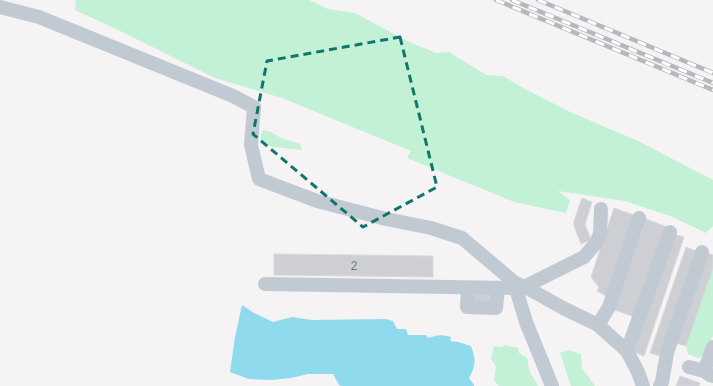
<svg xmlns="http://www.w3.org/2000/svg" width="713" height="386" font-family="Arial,sans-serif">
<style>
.green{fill:#c3f1d5}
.water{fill:#90daee}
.building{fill:#cdcfd5;stroke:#d7d9de}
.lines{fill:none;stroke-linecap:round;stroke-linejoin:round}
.minor{stroke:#c1cad2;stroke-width:14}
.rail-casing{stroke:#b5b8bd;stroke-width:4.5}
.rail{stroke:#fff;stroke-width:3;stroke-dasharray:9;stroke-linecap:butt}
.marked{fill:none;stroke:#0f766e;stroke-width:3;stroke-dasharray:8 5;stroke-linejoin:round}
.labels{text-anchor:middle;stroke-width:3.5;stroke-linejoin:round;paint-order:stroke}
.number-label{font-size:12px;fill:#6b747e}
</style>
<rect width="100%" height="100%" fill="#f5f3f3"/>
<!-- green -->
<g class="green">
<path d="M76 0H309L328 9 355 13 407 41 436 53 449 52 486 75 503 76 525 89 570 112 638 141 713 180V226L706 233 673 217 625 201 558 191 570 200 566 213 514 202 407 158 411 151 282 98 215 78 112 27 75 10Z"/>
<path d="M263 130 271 132 281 138 300 144 302 150 274 147 260 143 261 135Z"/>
<path d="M713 268V336L707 349 702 356 698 358 688 354 686 346Z"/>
<path d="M505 345 518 348 519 353 527 358 530 373 535 380 538 386H499L494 380 496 366 491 359 494 346 501 347Z"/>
<path d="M569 350 581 354 582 368 595 386H571L560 353Z"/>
</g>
<!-- water -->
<path class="water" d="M242 305 254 313 273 322 292 317 312 320 386 319 393 321 397 329H406L408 335H426L428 338C437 335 441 334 451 337L450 341 458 342 471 346C476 360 476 365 469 378L474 385V386H342L339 385 333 374H308L291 378 271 380 249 379 230 372 235 337Z"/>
<!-- building -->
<g class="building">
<path d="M582 198 592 202 585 224 591 240 581 244 574 226V221Z"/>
<path d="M614 208 634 215 608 297 597 291 599 287 591 277Z"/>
<path d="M646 219 667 227 635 317 615 310Z"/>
<path d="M674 234 684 237 644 356 634 352Z"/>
<path d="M686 247 696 251 660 356 650 353Z"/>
<path d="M707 253 713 255V268L686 346 676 343Z"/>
<path d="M274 254 433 256V277L274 275Z"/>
<path d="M474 293H490V301H473Z"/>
<path d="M680 376 700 383 699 386H676Z"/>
</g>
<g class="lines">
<!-- minor -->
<g class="minor">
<path d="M0 7 39 17 233 96 254 107 251 145 259 179 317 201 386 219 431 228 462 238 514 282 531 290 563 308 598 325 627 351 638 372 643 386"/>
<path d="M514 282 526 322 552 386"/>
<path d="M265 284 516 288"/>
<path d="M524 287 584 257 596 243 600 234 601 209"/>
<path d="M468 288 467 307 496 308 498 288"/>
<path d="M598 325 609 307 639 218"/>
<path d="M627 351 670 232"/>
<path d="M689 367 704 371 710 375 713 376"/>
<path d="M704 371 713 347"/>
<path d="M660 386 662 382 667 353 702 252"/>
</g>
<!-- rail casing -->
<g class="rail-casing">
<g id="rail">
<path d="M496 0 713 90"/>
<path d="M512 0 713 83"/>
<path d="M538 0 713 73"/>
</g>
</g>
<!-- rail -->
<use href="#rail" class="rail"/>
</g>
<!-- marked area -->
<path class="marked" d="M400 37 437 187 363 227 253 134 267 61Z"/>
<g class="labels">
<!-- number labels -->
<g class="number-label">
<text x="354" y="270">2</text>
</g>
</g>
</svg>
